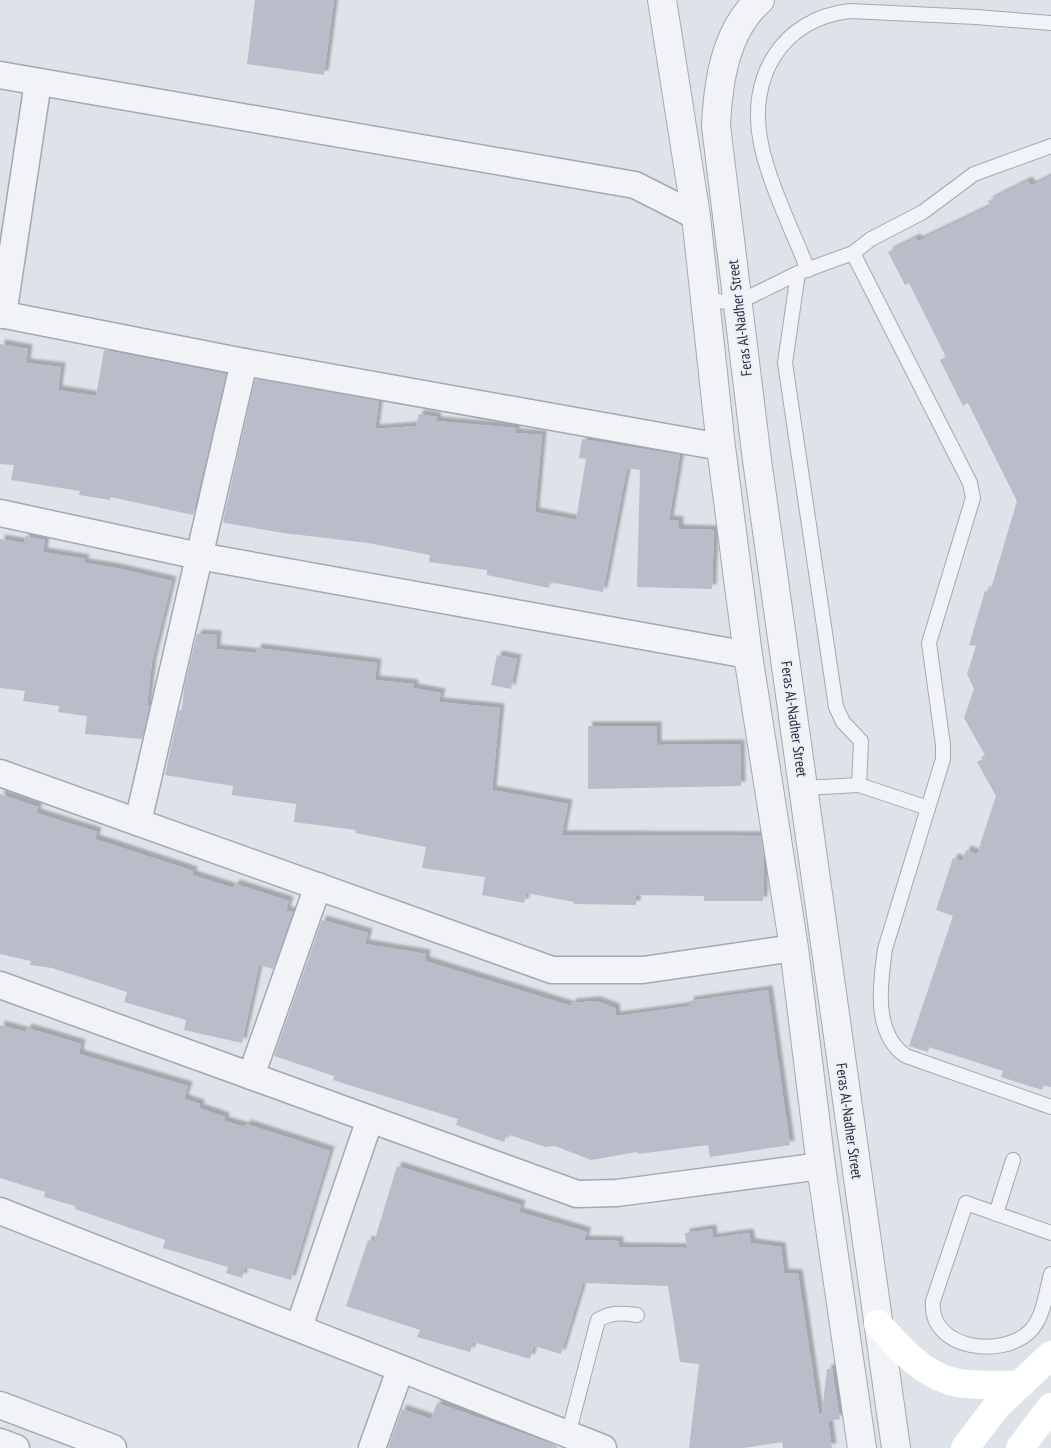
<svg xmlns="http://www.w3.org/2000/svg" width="1051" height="1448" font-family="'PT Sans Narrow',sans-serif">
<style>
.building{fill:#b8bdc9;filter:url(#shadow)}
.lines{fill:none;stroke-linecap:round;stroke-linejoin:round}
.service-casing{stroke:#a3a8b3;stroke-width:16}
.minor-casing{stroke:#a3a8b3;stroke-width:29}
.tertiary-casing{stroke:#a3a8b3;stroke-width:30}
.service{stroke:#f1f3f7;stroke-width:14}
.minor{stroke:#f1f3f7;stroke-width:26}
.tertiary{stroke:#f1f3f7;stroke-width:28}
.secondary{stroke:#fff;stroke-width:28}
.labels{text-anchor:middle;stroke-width:4;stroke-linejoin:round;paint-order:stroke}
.street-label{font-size:15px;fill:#262e41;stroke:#edf1f6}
</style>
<defs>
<filter id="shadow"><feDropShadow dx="4.5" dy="-4.5" stdDeviation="1" flood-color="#0004"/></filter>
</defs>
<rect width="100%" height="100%" fill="#dee2e9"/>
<!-- building -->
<g class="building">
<path d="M255 0H334L324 75 247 64Z"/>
<path d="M1051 176V1087L1044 1085 1042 1090 1001 1077 1003 1071 929 1047 928 1052 909 1046 953 916 936 910 953 858 962 861 966 850 977 854 996 796 977 762 986 757 964 718 974 689 967 674 976 646 969 645 985 591 990 592 1017 501 968 403 963 406 940 360 946 357 909 283 905 285 888 252 916 238 918 241 991 206 988 201 1028 181 1031 186Z"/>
<path d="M0 344 28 349 26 363 61 367 58 390 96 396 104 350 226 374 193 515 111 497 110 500 79 495 80 491 11 480 14 465 0 464Z"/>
<path d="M255 379 379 401 375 429 416 426 419 414 437 417 436 421 516 428 515 433 542 435 535 512 576 520 586 459 579 458 582 439 680 455 669 520 679 521V529L714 530 712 589 637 587 640 470 627 468 603 592 550 582 549 588 487 575V570L429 562 430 555 368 543 283 533 225 523 223 521Z"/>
<path d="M25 536 45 540 43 552 85 559 84 563 116 568 172 581 152 662 147 705H150L142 739 85 734 87 716 58 712 59 706 23 701 25 691 0 688V539L24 543Z"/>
<path d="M197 634 217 635 216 649 256 653 257 648 377 663 375 680 414 684 413 688 441 693 439 702 500 708 492 790 568 804 562 835 761 836 764 855 763 901H704V896L636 895V905L574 904V902L526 893 524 903 482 895 485 877 422 868 426 847 355 833 356 830 294 822 296 804 232 795 233 786 165 775 179 710H182L184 688Z"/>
<path d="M497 655 517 659 511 689 491 685Z"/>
<path d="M588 726H657V745L740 744 741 786 588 789Z"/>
<path d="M0 794 38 807 36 813 97 832 95 839 193 871 192 875 233 888 235 884 289 901 286 911 293 912 273 969 259 965 242 1043 184 1030 186 1020 124 1002 127 992 52 968 30 965 31 961 0 954Z"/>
<path d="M322 920 368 933 365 944 426 954 425 961 571 1006 572 1003 596 1001 615 1008 616 1016 690 1006 689 1001 768 990 790 1145 710 1157 708 1145 638 1154 637 1152 591 1160 555 1146 545 1147 507 1134 504 1142 456 1125 458 1119 333 1080 334 1076 274 1056Z"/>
<path d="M0 1025 26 1032 27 1028 81 1044 79 1054 188 1086 184 1099 200 1104 199 1108 225 1117 224 1121 245 1127 246 1124 330 1151 291 1280 245 1267 242 1278 226 1273 228 1267 163 1248 165 1240 75 1209V1206L44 1197 45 1192 0 1178Z"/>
<path d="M397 1166 521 1205 519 1212 587 1232 584 1240 619 1241V1247L687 1248 685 1233 712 1229 713 1238 749 1233 751 1243 781 1247 784 1273 798 1274 819 1414 822 1413 827 1369H832L840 1419 828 1421 832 1448H783L782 1442 744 1448H689L699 1364 680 1362 668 1286 583 1283 561 1354 534 1346 530 1359 473 1342 470 1352 417 1337 420 1330 346 1306 368 1240 374 1242Z"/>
<path d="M437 1403 536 1438 557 1446V1448H388L402 1409 431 1419Z"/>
</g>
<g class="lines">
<!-- service casing -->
<g class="service-casing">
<g id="service">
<path d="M853 253 970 483 973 498 929 643 943 745V759L885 949C880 984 873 1034 906 1056L1051 1107"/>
<path d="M808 270C793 232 769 183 761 144 747 78 781 19 850 11L976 17 1051 23"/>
<path d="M798 273 785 363 836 707 843 722 861 741 859 785 928 808"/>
<path d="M706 301 739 302 798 273 853 253 871 239 923 212 974 174 1051 146"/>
<path d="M804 788 859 785"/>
<path d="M996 1214 1013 1160"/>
<path d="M1051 1233 966 1203 933 1301C928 1350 1005 1360 1032 1329 1044 1315 1046 1292 1051 1274"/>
<path d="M568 1435 598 1320C611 1312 622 1313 637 1315"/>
</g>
</g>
<!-- minor casing -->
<g class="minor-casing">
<g id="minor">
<path d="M0 75 635 185 696 216"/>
<path d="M0 314 244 362 721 447"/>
<path d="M3 315 38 82"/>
<path d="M0 513 199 556 748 655"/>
<path d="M0 773 552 970H643L794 948"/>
<path d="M138 822 244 362"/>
<path d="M0 985 577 1194 617 1193 821 1166"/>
<path d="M251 1076 318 886"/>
<path d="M0 1211 603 1448"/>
<path d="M299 1327 370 1119"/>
<path d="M0 1405 113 1448"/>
<path d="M0 1442 16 1448"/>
<path d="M372 1448 400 1370"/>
</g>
</g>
<!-- tertiary casing -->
<g class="tertiary-casing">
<g id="tertiary">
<path d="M662 0 696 216 721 447 748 655 794 948 821 1166 862 1448"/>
<path d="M760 0C725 30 718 83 716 126L757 460 896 1448"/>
</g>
</g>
<!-- service -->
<use href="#service" class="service"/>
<!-- minor -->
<use href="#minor" class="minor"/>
<!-- tertiary -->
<use href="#tertiary" class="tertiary"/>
<!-- secondary -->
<g class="secondary">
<path d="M878 1324C899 1347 920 1372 950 1381 971 1387 998 1384 1020 1385"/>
<path d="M965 1448 996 1407 1051 1355"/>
<path d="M1020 1448 1051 1407"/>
</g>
</g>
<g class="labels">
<!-- street labels -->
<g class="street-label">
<text transform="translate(740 318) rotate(-97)" y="5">Feras Al-Nadher Street</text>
<text transform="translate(794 719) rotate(82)" y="5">Feras Al-Nadher Street</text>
<text transform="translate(849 1121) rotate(82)" y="5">Feras Al-Nadher Street</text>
</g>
</g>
</svg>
